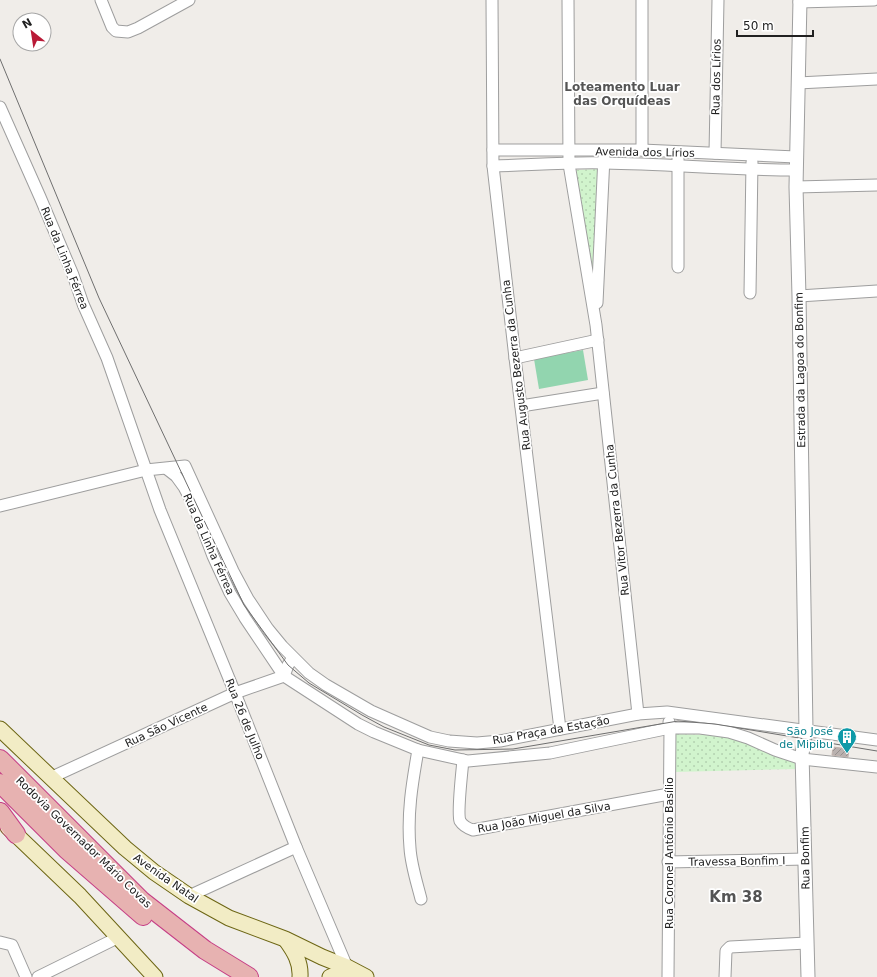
<svg xmlns="http://www.w3.org/2000/svg" width="877" height="977" font-family="'DejaVu Sans',sans-serif">
<style>
.park{fill:url(#park-dots)}
.pitch{fill:#92d5af}
.building{fill:url(#building-hatch);stroke:#c0b2ad}
.lines{fill:none;stroke-linecap:round;stroke-linejoin:round}
.minor-casing{stroke:#9e9e9e;stroke-width:13}
.tertiary-casing{stroke:#9e9e9e;stroke-width:15}
.secondary-casing{stroke:#6d6614;stroke-width:17}
.trunk-casing{stroke:#c63f86;stroke-width:20}
.minor{stroke:#fff;stroke-width:11}
.tertiary{stroke:#fff;stroke-width:13}
.secondary{stroke:#f2ecc5;stroke-width:15}
.trunk{stroke:#e7b2b1;stroke-width:18}
.tram{stroke:#6f6f6f;stroke-width:1}
.labels{text-anchor:middle;stroke-width:3.5;stroke-linejoin:round;paint-order:stroke}
.street-label{font-size:11px;fill:#212121;stroke:#fff}
.culture-label{font-size:11px;fill:#0d838f;stroke:#fff;text-anchor:end}
.neighbourhood-label{font-size:12px;font-weight:bold;fill:#545454;stroke:#fff}
.district-label{font-size:15px;font-weight:bold;fill:#545454;stroke:#fff}
</style>
<defs>
<pattern id="park-dots" width="8" height="8" patternUnits="userSpaceOnUse"><rect width="8" height="8" fill="#d1f4cd"/><path d="M2 2h.1M6 6h.1" fill="none" stroke="#b3d1b0" stroke-width="1.8" stroke-linecap="round"/></pattern>
<pattern id="building-hatch" width="6" height="6" patternUnits="userSpaceOnUse"><rect width="6" height="6" fill="#b9b1af"/><path d="M-1 1l2-2M0 6l6-6M5 7l2-2" fill="none" stroke="#96908e"/></pattern>
</defs>
<rect width="100%" height="100%" fill="#f0ede9"/>
<!-- park -->
<g class="park">
<path d="M599 169 595 295 576 170Z"/>
<path d="M675 734 712 735 734 737 792 759 795 763 797 769 675 772Z"/>
</g>
<!-- pitch -->
<path class="pitch" d="M583 350 588 380 539 389 534 359Z"/>
<!-- building -->
<path class="building" d="M833 747 849 749 848 757 832 755Z"/>
<g class="lines">
<!-- minor casing -->
<g class="minor-casing">
<g id="minor">
<path d="M101 0 112 27 116 31 128 32 138 28 189 0"/>
<path d="M492 0 493 166 515 358 560 729"/>
<path d="M568 0 569 164 596 325 638 714"/>
<path d="M799 2 874 0"/>
<path d="M798 83 877 79"/>
<path d="M0 107 40 197 73 275 83 304 107 358 160 510 235 693 296 847 347 967"/>
<path d="M493 150H642L796 157"/>
<path d="M642 150V0"/>
<path d="M715 153 718 0"/>
<path d="M493 166C531 165 568 162 605 163 669 164 733 170 796 170"/>
<path d="M796 187 877 185"/>
<path d="M678 267V159"/>
<path d="M750 293 752 162"/>
<path d="M799 296 877 291"/>
<path d="M597 303 604 157"/>
<path d="M515 358 598 340"/>
<path d="M521 406 603 393"/>
<path d="M167 469 176 476 184 487 194 506 213 556 230 593 245 618 284 676 358 724 374 732 418 750 468 761 550 753 670 728H700L729 732 748 738 775 750 802 759 877 767"/>
<path d="M0 506 146 470 185 466 233 571 248 599 268 629 282 646 309 673 326 685 371 711 430 737 449 741 477 743 500 741 638 714 667 712 877 740"/>
<path d="M418 750C412 784 407 814 410 848 411 865 417 883 421 899"/>
<path d="M463 760C462 771 457 813 460 821 463 826 467 828 473 830L669 794"/>
<path d="M50 778 235 693 284 676 288 665 293 658"/>
<path d="M668 862 805 859"/>
<path d="M189 896 296 847"/>
<path d="M0 942 12 945 26 977"/>
<path d="M38 977 119 937"/>
<path d="M668 977 670 728 669 722"/>
<path d="M725 977 726 951 730 947 807 943"/>
</g>
</g>
<!-- tertiary casing -->
<g class="tertiary-casing">
<path id="tertiary" d="M800 0 796 187 799 296 806 730 802 754 808 977"/>
</g>
<!-- secondary casing -->
<g class="secondary-casing">
<g id="secondary">
<path d="M0 729 125 848 154 872 189 896 229 918 285 939 322 957 347 967 366 977"/>
<path d="M8 827 80 896 155 977"/>
<path d="M286 940C294 951 301 962 300 977"/>
<path d="M330 977 342 972 353 971"/>
</g>
</g>
<!-- trunk casing -->
<g class="trunk-casing">
<g id="trunk">
<path d="M0 759 142 901 205 950 249 977"/>
<path d="M0 783 67 850 143 916"/>
<path d="M0 812 16 834"/>
</g>
</g>
<!-- minor -->
<use href="#minor" class="minor"/>
<!-- tertiary -->
<use href="#tertiary" class="tertiary"/>
<!-- secondary -->
<use href="#secondary" class="secondary"/>
<!-- trunk -->
<use href="#trunk" class="trunk"/>
<!-- tram -->
<path class="tram" d="M0 59 99 298 244 605 288 665 309 683 362 715 384 727 429 745 455 750 513 749 678 721 715 724 877 751"/>
</g>
<!-- icons -->
<defs>
<g id="building-pin" transform="scale(1)"><path d="M0 17L-7.5 6A9.5 9.5 0 1 1 7.5 6Z" fill="#0f9aa8" stroke="#fff"/><path d="M-4-6H4V6H1V3H-1V6H-4ZM-2.5-4.3h1.7v1.8h-1.7ZM.8-4.3h1.7v1.8H.8ZM-2.5-1h1.7V.8h-1.7ZM.8-1h1.7V.8H.8Z" fill="#fff"/></g>
</defs>
<g fill-rule="evenodd">
<use href="#building-pin" x="847" y="737"/>
</g>
<g class="labels">
<!-- street labels -->
<g class="street-label">
<text transform="translate(716 77) rotate(-89)" y="4">Rua dos Lírios</text>
<text transform="translate(645 152) rotate(1)" y="4">Avenida dos Lírios</text>
<text transform="translate(65 258) rotate(68)" y="4">Rua da Linha Férrea</text>
<text transform="translate(516 365) rotate(-97)" y="4">Rua Augusto Bezerra da Cunha</text>
<text transform="translate(800 370) rotate(-91)" y="4">Estrada da Lagoa do Bonfim</text>
<text transform="translate(617 520) rotate(-96)" y="4">Rua Vitor Bezerra da Cunha</text>
<text transform="translate(209 544) rotate(66)" y="4">Rua da Linha Férrea</text>
<text transform="translate(245 719) rotate(68)" y="4">Rua 26 de Julho</text>
<text transform="translate(166 725) rotate(-25)" y="4">Rua São Vicente</text>
<text transform="translate(551 730) rotate(-10)" y="4">Rua Praça da Estação</text>
<text transform="translate(544 817) rotate(-10)" y="4">Rua João Miguel da Silva</text>
<text transform="translate(84 842) rotate(44)" y="4">Rodovia Governador Mário Covas</text>
<text transform="translate(669 853) rotate(-90)" y="4">Rua Coronel Antônio Basílio</text>
<text transform="translate(805 858) rotate(-91)" y="4">Rua Bonfim</text>
<text transform="translate(737 861) rotate(-1)" y="4">Travessa Bonfim I</text>
<text transform="translate(166 878) rotate(35)" y="4">Avenida Natal</text>
</g>
<!-- culture labels -->
<g class="culture-label">
<text x="833" y="735">São José<tspan x="833" dy="13">de Mipibu</tspan></text>
</g>
<!-- neighbourhood labels -->
<g class="neighbourhood-label">
<text x="622" y="91">Loteamento Luar<tspan x="622" dy="14">das Orquídeas</tspan></text>
</g>
<!-- district labels -->
<g class="district-label">
<text x="736" y="902">Km 38</text>
</g>
</g>
<!-- north arrow -->
<g transform="translate(32 32) rotate(330)"><circle r="19" fill="#ffffff" stroke="#a6a6a6"/>
<path d="M0-3L7 15L0 10L-7 15Z" fill="#b91a37"/>
<text y="-6" font-size="11" font-weight="bold" text-anchor="middle" fill="#212121">N</text>
</g>
<!-- scale -->
<path d="M737 30v6h76v-6" fill="none" stroke="#212121" stroke-width="2"/>
<text x="743" y="30" font-size="12" fill="#212121" stroke="#ffffff" stroke-width="3" paint-order="stroke">50 m</text>
</svg>
